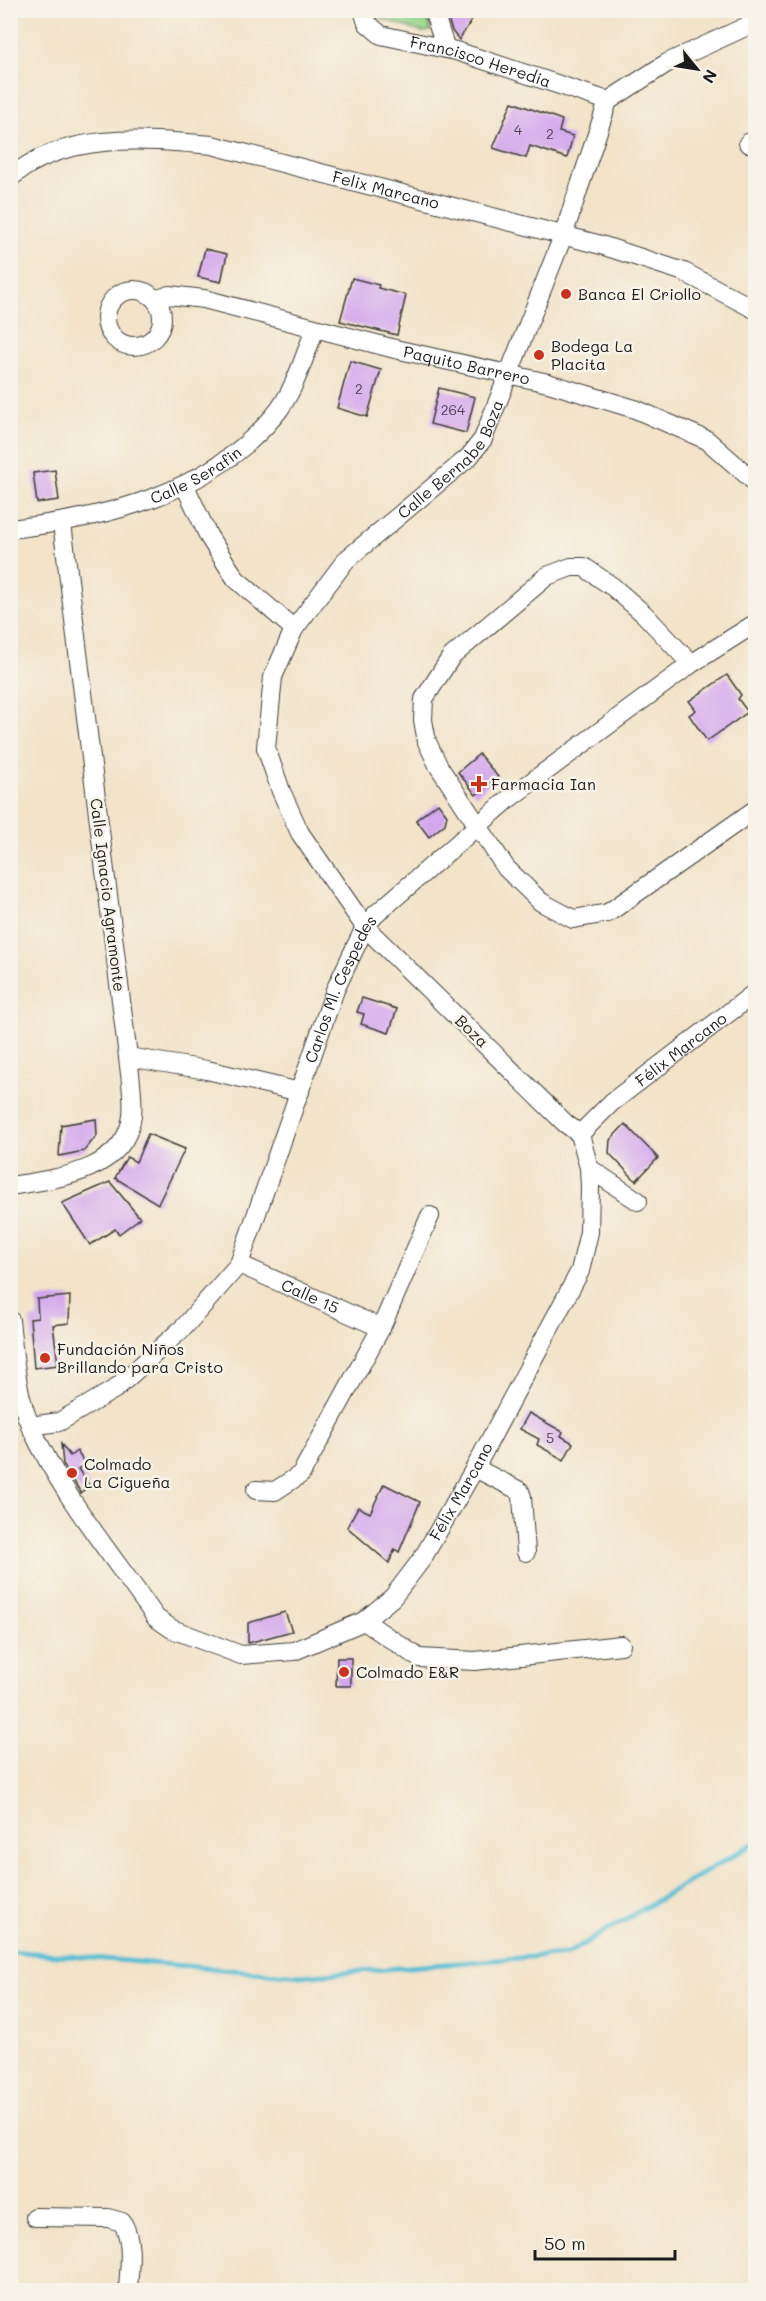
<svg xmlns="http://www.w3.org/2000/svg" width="766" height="2301" font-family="Mali,sans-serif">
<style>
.green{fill:#96d88f;stroke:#597a56;stroke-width:1.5}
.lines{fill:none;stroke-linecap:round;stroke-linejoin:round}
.stream{stroke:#55bdd3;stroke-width:5}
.building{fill:#d3a7ed}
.minor-casing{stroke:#3c3a36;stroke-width:20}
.minor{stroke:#fff;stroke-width:18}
.poi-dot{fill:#c8321e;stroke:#f7f3e8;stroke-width:2}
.labels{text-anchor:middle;stroke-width:5;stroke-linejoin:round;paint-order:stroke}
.number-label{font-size:14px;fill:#4a3f50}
.street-label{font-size:16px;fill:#1c1c1c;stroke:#f7f3e8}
.poi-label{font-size:16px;fill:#1c1c1c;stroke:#f7f3e8;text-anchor:start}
</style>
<rect width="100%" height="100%" fill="#f7f3e8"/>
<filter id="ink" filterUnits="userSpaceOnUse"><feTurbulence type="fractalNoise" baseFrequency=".0167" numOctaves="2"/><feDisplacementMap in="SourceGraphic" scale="12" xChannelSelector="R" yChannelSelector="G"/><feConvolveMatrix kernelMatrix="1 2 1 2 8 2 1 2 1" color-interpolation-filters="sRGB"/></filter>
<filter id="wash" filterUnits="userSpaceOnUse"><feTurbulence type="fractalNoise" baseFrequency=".008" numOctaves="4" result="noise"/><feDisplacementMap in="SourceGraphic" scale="24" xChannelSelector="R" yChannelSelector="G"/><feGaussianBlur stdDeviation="1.35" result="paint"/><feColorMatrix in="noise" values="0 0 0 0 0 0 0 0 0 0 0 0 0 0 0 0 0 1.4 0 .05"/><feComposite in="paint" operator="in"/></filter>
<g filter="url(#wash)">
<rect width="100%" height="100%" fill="#f2e3c9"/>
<!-- green -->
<path class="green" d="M378 11H425L431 31 421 32 380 18Z"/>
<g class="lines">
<!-- stream -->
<path class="stream" d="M10 1951 301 1976 567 1954 756 1842"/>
</g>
<g id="blocks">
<!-- building -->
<g class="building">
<path d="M445 10H478L459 40 452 31Z"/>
<path d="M512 102 562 120 559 132 573 136 567 158 530 146 526 158 493 148Z"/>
<path d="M205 249 227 254 221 282 198 277Z"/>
<path d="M352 278 379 285 378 288 406 295 397 335 340 321Z"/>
<path d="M350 361 381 370 367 417 337 408Z"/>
<path d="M439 388 475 397 466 433 430 424Z"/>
<path d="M55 470 59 500 37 503 33 473Z"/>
<path d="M727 675 741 695 738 699 748 712 707 741 689 715 696 710 689 701Z"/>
<path d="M479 754 498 777 476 795 458 772Z"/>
<path d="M438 803 447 815 445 824 429 837 416 820Z"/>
<path d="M362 998 397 1009 389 1033 361 1024 364 1014 357 1012Z"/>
<path d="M96 1119 97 1135 84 1151 59 1156 61 1125Z"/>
<path d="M625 1124 658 1158 636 1181 609 1153 610 1140Z"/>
<path d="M148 1134 185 1149 158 1204 115 1178 127 1157 136 1162Z"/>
<path d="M110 1182 140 1218 119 1234 115 1229 90 1245 62 1203Z"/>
<path d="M70 1296 69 1323 53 1325 58 1365 34 1368 30 1319 38 1318 37 1299Z"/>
<path d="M529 1413 563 1432 561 1436 573 1443 564 1460 537 1445 539 1439 520 1429Z"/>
<path d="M61 1444 70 1456 77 1451 85 1464 78 1469 89 1485 81 1493 63 1464Z"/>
<path d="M384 1484 420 1502 399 1552 395 1549 389 1563 347 1527 358 1507 370 1513Z"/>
<path d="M285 1612 292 1631 248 1643V1623Z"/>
<path d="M337 1658H351V1686H336Z"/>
</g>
</g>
</g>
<g filter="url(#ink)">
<use href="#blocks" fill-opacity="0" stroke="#3c3a36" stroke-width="1.5"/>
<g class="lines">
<!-- minor casing -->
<g class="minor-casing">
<g id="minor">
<path id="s1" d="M363 10 367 23 381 35 456 51 608 101"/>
<path d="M433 10 446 49"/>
<path d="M748 143 756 145"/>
<path id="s2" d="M10 178C64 131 146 139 212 145L601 245 684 272 756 310"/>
<circle cx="134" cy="318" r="28"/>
<path id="s3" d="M156 300 169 295 204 299 395 349 548 383 635 409 707 440 756 483"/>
<path d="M185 486 209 537 236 579 294 629"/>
<path id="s4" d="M10 529C107 518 208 494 274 416 294 393 304 357 315 329"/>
<path d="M691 664 644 614 613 587 584 567H571L547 576 451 657 424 699 423 720 427 742 439 767 506 868 541 902 573 919 608 913 756 809"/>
<path d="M128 1057 207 1070 300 1092"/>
<path id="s5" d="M580 1134 566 1124 365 927 300 833 281 791 266 748 273 677 294 629 346 560 469 457 483 439 563 236 608 101 667 63 756 22"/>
<path id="s6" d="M580 1134 612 1102 756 992"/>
<path d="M589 1168 638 1201"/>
<path d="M10 1186C55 1179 125 1172 132 1116 134 1098 130 1076 128 1057L62 523"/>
<path id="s7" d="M239 1264 381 1328"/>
<path id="s8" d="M10 1320C14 1355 16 1394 31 1427 62 1496 113 1556 156 1618L172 1629 241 1655 294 1651 364 1621 393 1597 422 1559 475 1468 580 1271 589 1232 590 1187 589 1168 580 1134"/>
<path id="s9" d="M30 1426 59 1422 115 1389 184 1327 239 1264 335 990 365 927 375 915 511 797 691 664 756 623"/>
<path d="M475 1468 520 1491 522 1497 526 1552"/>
<path d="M256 1490 275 1491 301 1474 381 1328 430 1216"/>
<path d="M364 1621 419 1658 475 1661 621 1645"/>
<path d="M35 2217 108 2218 122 2222C134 2241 129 2268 128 2290"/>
</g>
</g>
<!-- minor -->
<use href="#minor" class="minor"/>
</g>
</g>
<!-- markers -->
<g class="poi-dot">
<circle cx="566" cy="294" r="6"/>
<circle cx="539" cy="355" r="6"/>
<path d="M476 775h6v6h6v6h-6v6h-6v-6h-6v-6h6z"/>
<circle cx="45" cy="1358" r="6"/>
<circle cx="72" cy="1473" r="6"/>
<circle cx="344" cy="1672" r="6"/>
</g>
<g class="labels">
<!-- number labels -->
<g class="number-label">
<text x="518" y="135">4</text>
<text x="550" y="139">2</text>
<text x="359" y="394">2</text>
<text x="453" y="415">264</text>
<text x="550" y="1443">5</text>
</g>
<!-- street labels -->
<g class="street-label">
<text dy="6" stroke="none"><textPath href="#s1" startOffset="135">Francisco Heredia</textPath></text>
<text dy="6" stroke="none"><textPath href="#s2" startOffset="390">Felix Marcano</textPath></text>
<text dy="6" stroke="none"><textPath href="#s3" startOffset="320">Paquito Barrero</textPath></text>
<text dy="6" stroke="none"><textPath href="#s5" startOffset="862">Calle Bernabe Boza</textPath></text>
<text dy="6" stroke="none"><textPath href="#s4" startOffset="195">Calle Serafin</textPath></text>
<text transform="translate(108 895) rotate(83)" y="6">Calle Ignacio Agramonte</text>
<text dy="6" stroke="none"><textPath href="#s9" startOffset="564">Carlos Ml. Cespedes</textPath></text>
<text transform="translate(472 1031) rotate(44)" y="6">Boza</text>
<text dy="6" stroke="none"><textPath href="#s6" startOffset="132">Félix Marcano</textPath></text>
<text dy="6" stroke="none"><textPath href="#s7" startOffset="78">Calle 15</textPath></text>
<text dy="6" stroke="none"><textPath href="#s8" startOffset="724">Félix Marcano</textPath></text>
</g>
<!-- poi labels -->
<g class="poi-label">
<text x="578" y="300">Banca El Criollo</text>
<text x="551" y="352">Bodega La<tspan x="551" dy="18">Placita</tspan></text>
<text x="491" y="790">Farmacia Ian</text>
<text x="57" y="1355">Fundación Niños<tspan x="57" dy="18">Brillando para Cristo</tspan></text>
<text x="84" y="1470">Colmado<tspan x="84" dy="18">La Cigueña</tspan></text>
<text x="356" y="1678">Colmado E&amp;R</text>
</g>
</g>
<!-- margin -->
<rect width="766" height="2301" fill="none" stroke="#f7f3e8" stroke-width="36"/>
<!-- north arrow -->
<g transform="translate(697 69) rotate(120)" stroke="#f7f3e8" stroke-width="4.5" paint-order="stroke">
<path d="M0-4.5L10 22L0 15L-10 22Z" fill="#1c1c1c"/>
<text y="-9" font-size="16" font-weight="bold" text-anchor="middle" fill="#1c1c1c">N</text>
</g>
<!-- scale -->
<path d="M535 2250v9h140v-9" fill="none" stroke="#1c1c1c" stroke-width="3"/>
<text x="544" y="2250" font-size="18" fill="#1c1c1c" stroke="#f7f3e8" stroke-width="4.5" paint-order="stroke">50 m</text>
</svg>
